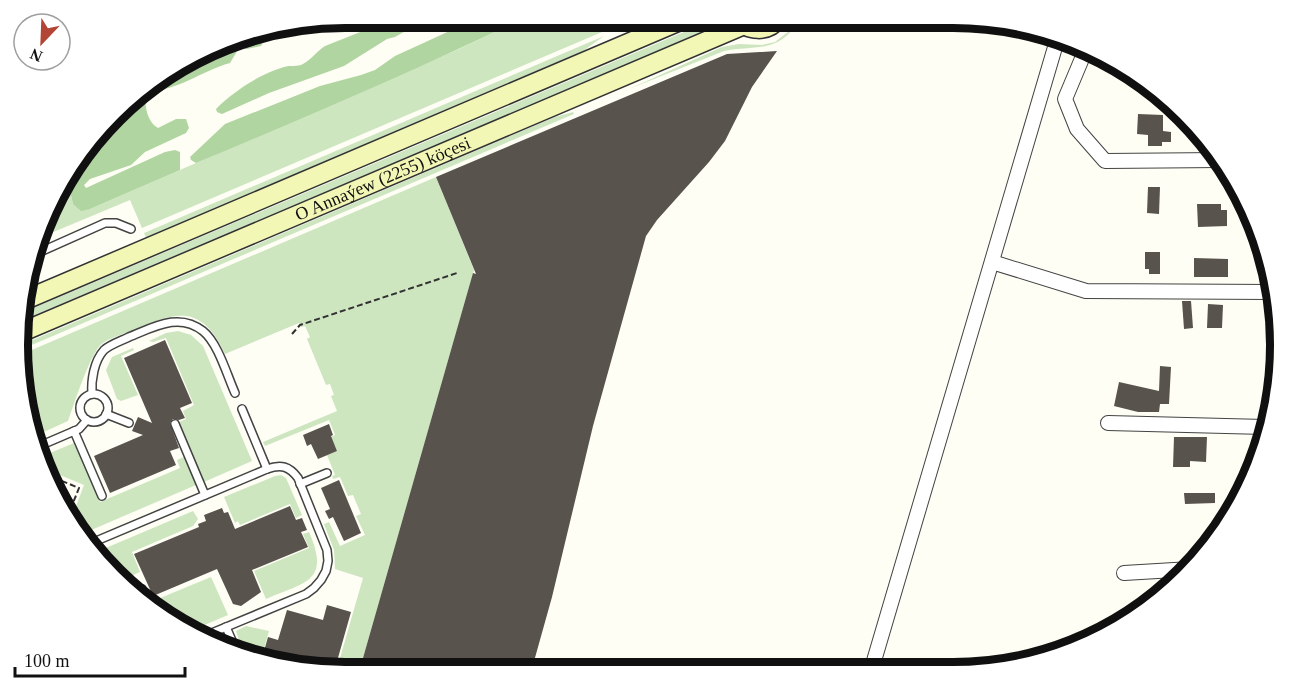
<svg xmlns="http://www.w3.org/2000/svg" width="1299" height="691" font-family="'Times New Roman',serif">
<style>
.green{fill:#cde6c0}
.forest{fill:#b0d5a1}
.building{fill:#58534d}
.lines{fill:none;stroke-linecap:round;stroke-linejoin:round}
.lane-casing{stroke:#434343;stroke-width:10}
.street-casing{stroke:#434343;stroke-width:16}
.secondary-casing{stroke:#323232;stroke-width:21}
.path{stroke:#323232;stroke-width:2;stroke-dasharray:6 3;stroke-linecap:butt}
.lane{stroke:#fff;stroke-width:7}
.street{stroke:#fff;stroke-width:14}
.secondary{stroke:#f3f7b6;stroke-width:18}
.labels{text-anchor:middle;stroke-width:6;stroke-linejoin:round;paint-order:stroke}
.street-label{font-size:18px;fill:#101010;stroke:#fff}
.rim{fill:none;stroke:#101010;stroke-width:8}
</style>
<rect width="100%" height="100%" fill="#fefef4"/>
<!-- green -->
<g class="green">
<path d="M524 18H635L142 228 130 200 39 238 67 178 73 204 90 209 459 49Z"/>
<path d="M796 18H800C781 54 756 45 724 51L629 89 722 47 739 44 762 45 775 42 789 31Z"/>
<path d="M698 26 701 33 23 320 24 312Z"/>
<path d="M604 36 583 51 146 238 144 233Z"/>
<path d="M573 112 574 114 20 350 21 345 555 117Z"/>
<path d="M436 177 474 270 359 672H336L363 578 335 569 334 550 324 524 329 522 340 546 365 535 356 516 361 514 353 495 348 496 340 477 333 479 332 476 335 475 327 455 337 451 331 437 335 435 329 420 265 446 263 442 337 411 331 396 334 395 330 384 326 385 307 339 310 337 305 326 301 327 299 323 225 354C201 302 175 312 131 331 121 335 104 339 98 348 87 364 75 401 68 421L35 436 19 367 20 355Z"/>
<path d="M178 331 191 335 203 346 252 461 204 482 179 422 186 419 183 411 194 405 166 338 153 342 149 341 166 333Z"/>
<path d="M133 348 134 350 121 356 138 395 121 401 117 399 106 370 112 357Z"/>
<path d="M74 443 100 502 180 468 177 460 184 457 196 485 82 534 72 517 84 485 43 468 41 464 45 455Z"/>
<path d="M281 475 286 478 302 515 296 518 290 504 240 525 238 521 235 523 224 497 275 476Z"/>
<path d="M193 511 198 519 193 526 132 552 140 572 131 576 138 593 100 562 94 553Z"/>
<path d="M309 532C331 582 305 582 266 599L254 571 309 548 303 534Z"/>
<path d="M211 577 228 615 188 632C176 627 158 613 153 601Z"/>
<path d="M246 626 269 631 261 659 282 665 255 659 248 644 241 646 236 631Z"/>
</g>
<!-- forest -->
<g class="forest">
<path d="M428 18 395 37 387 39 344 66 269 93 222 114 217 112 216 109C234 91 260 74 284 67 290 65 297 67 303 64 312 59 317 51 325 46L393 19Z"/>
<path d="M478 18H524C416 70 306 117 196 163L191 160 190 157 225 124 320 86 361 75 375 70 395 56Z"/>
<path d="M288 28 289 29 286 33 273 30 267 34 261 46 247 49 239 48 230 63C201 71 176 92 147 91 143 103 147 122 158 128L176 119H186L189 128 186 133 145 152 131 165 90 179 84 185 86 188 165 152 175 150 180 152V170L90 209 81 211 73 204 67 178 73 164 146 86 240 35Z"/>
</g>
<!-- building -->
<g class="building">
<path d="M777 51 752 87 725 141 709 162 657 220 646 236 593 426 552 597 531 672H359L473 273 476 274 436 177 727 54Z"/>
<path d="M1138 114 1163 115V131L1171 132V142H1162V146H1148V135L1137 134Z"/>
<path d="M1148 187H1160L1159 214 1147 213Z"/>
<path d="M1197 204H1221V210H1227V226L1198 227Z"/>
<path d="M1145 252H1160V274H1149V269H1145Z"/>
<path d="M1194 258 1228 259V277H1194Z"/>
<path d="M1182 301H1191L1193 328 1184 329Z"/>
<path d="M1208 304 1223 305 1222 328H1207Z"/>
<path d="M165 340 192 403 180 408 185 418 179 420 173 419 170 423 179 448 170 451 176 465 110 493 94 456 143 435 132 431 138 417 152 423 124 358Z"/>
<path d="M1160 366 1171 367 1169 404H1160L1159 412H1138L1114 406 1119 382 1159 391Z"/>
<path d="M329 424 333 435 331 436 337 451 318 459 311 444 307 446 303 435Z"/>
<path d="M1174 437H1207L1206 462 1190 461V467H1173Z"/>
<path d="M339 480 361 533 344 541 333 517 329 519 325 511 330 509 321 488Z"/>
<path d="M1184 493H1215V503L1185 504Z"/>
<path d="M290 506 296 520 302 518 307 530 301 532 308 547 252 570 261 592 241 606 233 604 217 569 153 596 134 554 199 527 198 524 206 521 204 515 222 508 224 513 228 512 235 529Z"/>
<path d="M327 605 351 612 334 672 299 668 262 658 268 637 278 640 287 610 323 620Z"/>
</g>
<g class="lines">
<!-- lane casing -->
<g class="lane-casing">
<g id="lane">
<path d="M31 256 105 223H116L131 229"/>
<path d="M92 394C91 380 94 361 104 350 111 344 121 341 129 337 154 327 179 312 203 331 218 343 227 375 235 393"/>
<circle cx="94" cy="408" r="14"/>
<path d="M242 409 267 469"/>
<path d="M106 414 129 423"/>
<path d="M175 424 205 495"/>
<path d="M74 431 102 496"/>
<path d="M37 447 79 429 87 420"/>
<path d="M300 484 327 473"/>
<path d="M89 544 267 469C281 464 289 466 298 478L327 550 328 561 326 571 321 580 314 588 306 594 202 637"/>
<path d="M142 589 147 600"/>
<path d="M226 627 237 652"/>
</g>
</g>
<!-- street casing -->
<g class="street-casing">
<g id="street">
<path d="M1086 49 1065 99 1077 129 1105 161 1220 160"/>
<path d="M992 262 1086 291 1272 292"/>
<path d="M1108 423 1265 427"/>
<path d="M1124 573 1191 569"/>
<path d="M871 671 1058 37"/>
</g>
</g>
<!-- secondary casing -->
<g class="secondary-casing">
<g id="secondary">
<path d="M737 18C748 32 768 33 779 18"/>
<path d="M25 300 687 18"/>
<path id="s1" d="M22 332 744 25"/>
</g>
</g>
<!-- path -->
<g class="path">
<path d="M292 334 300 325 457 273"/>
<path d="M45 474 79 488 69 513"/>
</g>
<!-- lane -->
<use href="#lane" class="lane"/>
<!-- street -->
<use href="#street" class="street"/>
<!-- secondary -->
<use href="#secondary" class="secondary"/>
</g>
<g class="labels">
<!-- street labels -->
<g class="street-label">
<text dy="6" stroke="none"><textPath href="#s1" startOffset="392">O Annaýew (2255) köçesi</textPath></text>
</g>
</g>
<!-- crop -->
<path d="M0 0H1299V691H0ZM345 28H953A317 317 0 0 1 1270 345V345A317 317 0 0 1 953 662H345A317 317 0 0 1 28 345V345A317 317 0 0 1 345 28Z" fill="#fff" fill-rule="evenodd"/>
<path class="rim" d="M345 28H953A317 317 0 0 1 1270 345V345A317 317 0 0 1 953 662H345A317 317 0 0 1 28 345V345A317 317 0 0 1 345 28Z"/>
<!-- north arrow -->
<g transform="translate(42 42) rotate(203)"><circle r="28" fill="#ffffff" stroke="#9f9f9f" stroke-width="1.5"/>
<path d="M0-4.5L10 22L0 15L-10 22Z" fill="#b24535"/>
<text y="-9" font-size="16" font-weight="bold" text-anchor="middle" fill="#101010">N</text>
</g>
<!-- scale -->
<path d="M15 667v9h170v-9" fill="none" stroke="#101010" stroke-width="3"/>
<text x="24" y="667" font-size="18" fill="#101010" stroke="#ffffff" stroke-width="4.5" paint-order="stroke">100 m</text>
</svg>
